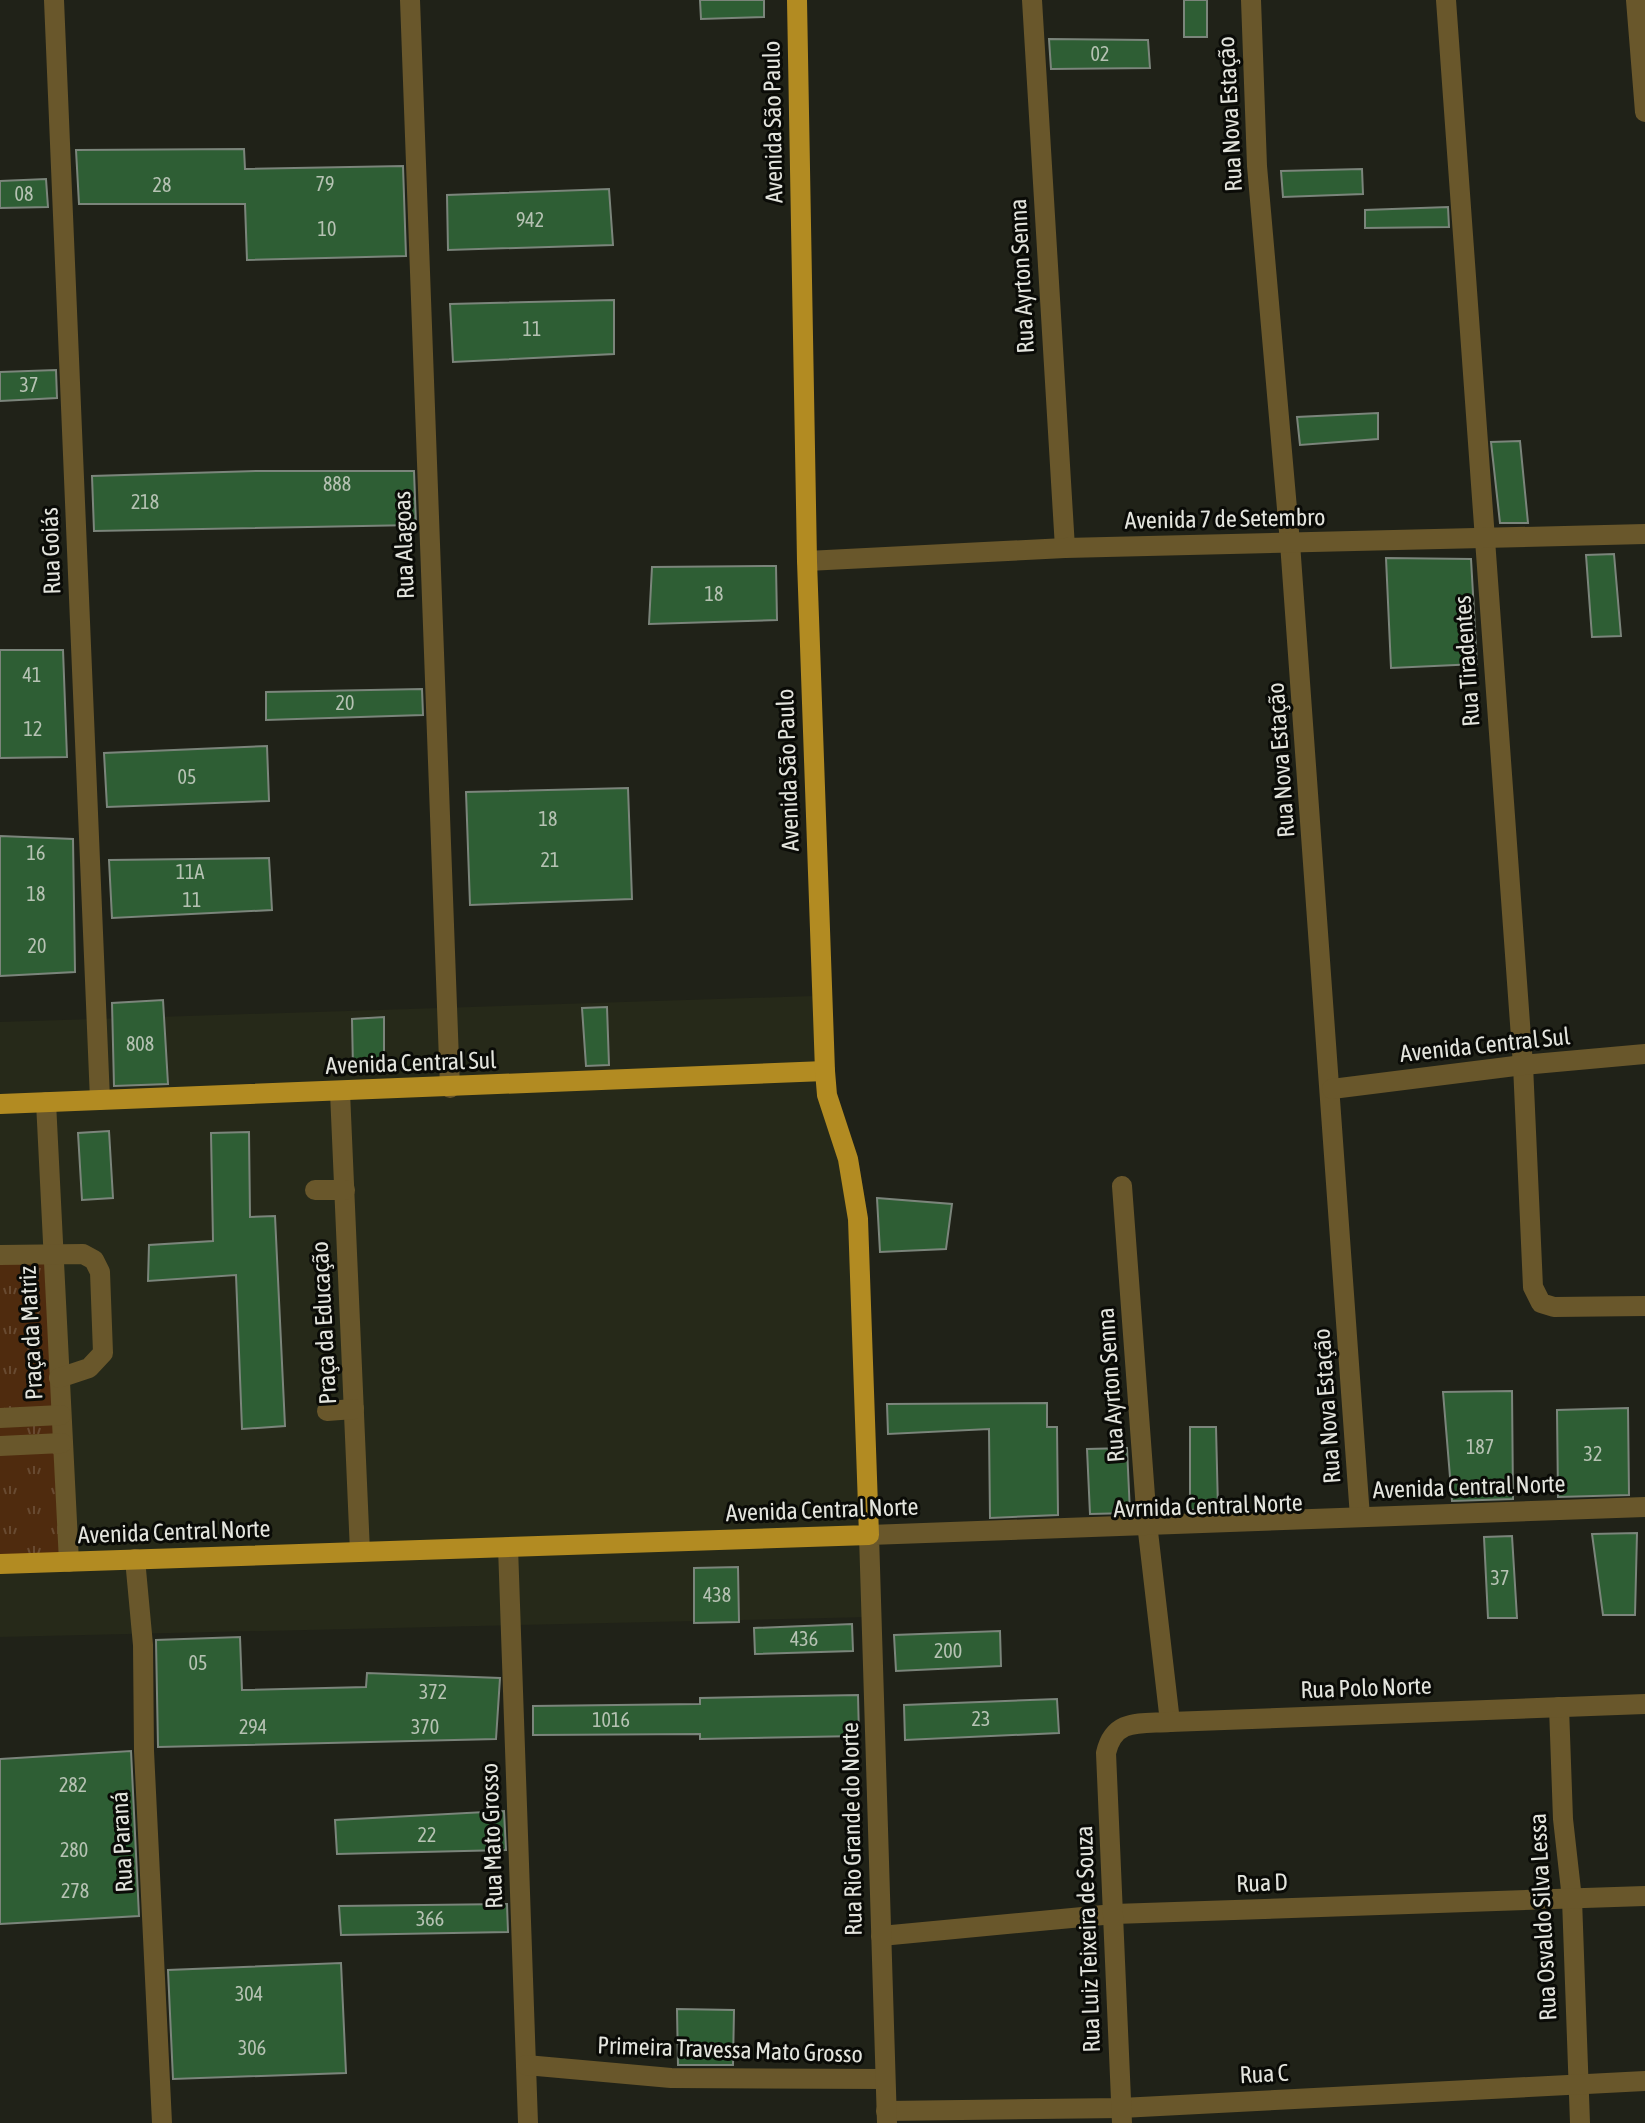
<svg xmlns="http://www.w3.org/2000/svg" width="1645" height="2123" font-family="'Asap Condensed',sans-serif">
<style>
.built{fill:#262919}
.park{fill:url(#park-tufts)}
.building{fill:#2e5e34;stroke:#7b857b;stroke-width:2}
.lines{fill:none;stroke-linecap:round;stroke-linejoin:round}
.minor{stroke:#69572b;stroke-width:20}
.major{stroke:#b28b22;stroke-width:20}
.labels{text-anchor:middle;stroke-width:6;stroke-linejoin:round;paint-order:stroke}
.number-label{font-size:20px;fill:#b6c2b3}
.street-label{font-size:24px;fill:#e3e4dd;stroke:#0a0b07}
</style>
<defs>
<pattern id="park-tufts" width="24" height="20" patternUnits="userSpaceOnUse" patternTransform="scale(2)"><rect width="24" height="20" fill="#4f2b0e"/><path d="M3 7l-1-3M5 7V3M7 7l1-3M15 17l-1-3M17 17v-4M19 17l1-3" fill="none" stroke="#684a31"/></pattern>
</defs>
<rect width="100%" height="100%" fill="#202218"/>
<!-- built -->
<path class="built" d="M813 996 858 1219 871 1617 0 1637V1022Z"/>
<!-- park -->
<path class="park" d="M53 1253 70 1562 0 1564V1255Z"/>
<!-- building -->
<g class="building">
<path d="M700 0H764V17L701 19Z"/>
<rect x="1184" y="0" width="23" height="37"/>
<path d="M1049 39 1148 40 1150 68 1051 69Z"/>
<path d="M244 149 245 169 403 166 406 256 247 260 245 204H79L76 150Z"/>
<path d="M1362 169 1363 194 1283 197 1281 171Z"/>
<path d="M46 179 48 207 0 208V181Z"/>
<path d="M609 189 613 245 448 250 447 195Z"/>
<path d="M1448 207 1449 227 1365 228V210Z"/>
<path d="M614 300V354L453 362 450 304Z"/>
<path d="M56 370 57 398 0 401V372Z"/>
<path d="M1378 413V439L1300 445 1297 417Z"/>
<path d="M1520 441 1528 523H1500L1491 442Z"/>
<path d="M256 471H414L416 525 94 531 92 476Z"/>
<path d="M1614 554 1621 636 1592 637 1586 555Z"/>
<path d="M1386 558 1471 559 1477 664 1391 668Z"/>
<path d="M776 566 777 620 649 624 652 567Z"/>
<path d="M0 650H63L67 757 0 758Z"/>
<path d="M422 689 423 715 266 720V692Z"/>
<path d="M267 746 269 801 107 807 104 753Z"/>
<path d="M628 788 632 899 470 905 466 792Z"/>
<path d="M0 836 73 839 75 972 0 976Z"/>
<path d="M269 858 272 910 112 918 109 860Z"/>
<path d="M163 1000 168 1084 114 1086 112 1003Z"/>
<path d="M607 1007 609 1065 586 1066 582 1008Z"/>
<path d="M384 1017V1067L353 1069 352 1019Z"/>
<path d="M109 1131 113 1198 82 1200 78 1133Z"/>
<path d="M249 1132 250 1217 275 1216 285 1426 242 1429 236 1275 148 1281 149 1245 213 1241 211 1133Z"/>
<path d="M877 1198 952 1204 946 1249 880 1252Z"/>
<path d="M1512 1391 1513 1499 1452 1501 1443 1392Z"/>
<path d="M1047 1403V1427H1057L1058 1515 990 1518 989 1429 888 1434 887 1404Z"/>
<path d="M1628 1408 1629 1495 1558 1497 1557 1410Z"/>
<path d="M1190 1427H1216L1218 1509 1190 1510Z"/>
<path d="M1127 1448 1130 1513 1090 1514 1087 1449Z"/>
<path d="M1637 1533 1635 1615H1603L1592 1534Z"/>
<path d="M1512 1536 1517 1618H1488L1484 1537Z"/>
<path d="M738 1567 739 1622 694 1623V1568Z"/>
<path d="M852 1624 853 1651 755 1654 754 1628Z"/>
<path d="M1000 1631 1001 1666 896 1671 894 1635Z"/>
<path d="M240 1637 242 1690 366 1687 367 1673 500 1678 496 1739 158 1747 156 1640Z"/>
<path d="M858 1695 859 1736 700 1739V1734L533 1735V1706L700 1704V1698Z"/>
<path d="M1057 1699 1059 1733 905 1740 904 1705Z"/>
<path d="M131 1751 139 1916 0 1924V1759Z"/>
<path d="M504 1811 506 1850 337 1854 335 1820Z"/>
<path d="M507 1904 508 1932 341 1935 339 1906Z"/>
<path d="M341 1963 346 2073 173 2079 168 1970Z"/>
<path d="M677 2009 734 2010 733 2065H678Z"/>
</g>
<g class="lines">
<!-- minor -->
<g class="minor">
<path d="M54 0 100 1100"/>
<path d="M410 0 450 1088"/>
<path d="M1032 0 1065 548"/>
<path d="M1251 0 1257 166 1290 543 1360 1517"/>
<path d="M1446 0 1523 1065 1533 1287 1541 1303 1554 1307 1645 1306"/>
<path d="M1636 0 1645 112"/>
<path d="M807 561 1065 548 1645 534"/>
<path d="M1332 1089 1523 1065 1645 1054"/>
<path d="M340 1092 360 1552"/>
<path d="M46 1102 69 1562"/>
<path d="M1122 1186 1147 1523 1170 1722"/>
<path d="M315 1190H345"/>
<path d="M0 1255 83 1254 94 1260 100 1272 103 1353 89 1368 59 1378"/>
<path d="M327 1411 354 1409"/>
<path d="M0 1418 61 1415"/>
<path d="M0 1446 62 1443"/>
<path d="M508 1547 528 2123"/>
<path d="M135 1559 143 1645 144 1751 162 2123"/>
<path d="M1559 1707 1563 1819 1572 1899 1580 2123"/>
<path d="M881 1936 1114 1914 1645 1896"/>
<path d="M526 2065 671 2078 885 2079"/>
<path d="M886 2111 1121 2108 1645 2081"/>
<path d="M887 2123 869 1535 1645 1507"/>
<path d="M1122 2123 1106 1753C1114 1718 1140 1724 1170 1722L1645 1704"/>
</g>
<!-- major -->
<g class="major">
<path d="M0 1104 825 1071"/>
<path d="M0 1564 869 1535 858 1219 848 1159 827 1095 825 1071 807 561 797 0"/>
</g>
</g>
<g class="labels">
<!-- number labels -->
<g class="number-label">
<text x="1100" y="61">02</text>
<text x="325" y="191">79</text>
<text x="162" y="192">28</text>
<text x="24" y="201">08</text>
<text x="530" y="227">942</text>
<text x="327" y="236">10</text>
<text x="532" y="336">11</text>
<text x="29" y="392">37</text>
<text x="337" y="491">888</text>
<text x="145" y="509">218</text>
<text x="714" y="601">18</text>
<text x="32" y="682">41</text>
<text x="345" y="710">20</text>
<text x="33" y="736">12</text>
<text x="187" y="784">05</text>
<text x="548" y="826">18</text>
<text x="36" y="860">16</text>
<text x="550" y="867">21</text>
<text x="190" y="879">11A</text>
<text x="36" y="901">18</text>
<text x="192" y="907">11</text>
<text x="37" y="953">20</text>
<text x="140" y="1051">808</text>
<text x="1480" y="1454">187</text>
<text x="1593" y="1461">32</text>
<text x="1500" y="1585">37</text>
<text x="717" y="1602">438</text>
<text x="804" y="1646">436</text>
<text x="948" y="1658">200</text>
<text x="198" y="1670">05</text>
<text x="433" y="1699">372</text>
<text x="981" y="1726">23</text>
<text x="611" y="1727">1016</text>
<text x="253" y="1734">294</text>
<text x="425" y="1734">370</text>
<text x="73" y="1792">282</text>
<text x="427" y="1842">22</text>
<text x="74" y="1857">280</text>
<text x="75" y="1898">278</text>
<text x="430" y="1926">366</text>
<text x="249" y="2001">304</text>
<text x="252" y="2055">306</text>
</g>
<!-- street labels -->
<g class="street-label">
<text transform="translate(1230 114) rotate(-93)" y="8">Rua Nova Estação</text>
<text transform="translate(773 122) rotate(-91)" y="8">Avenida São Paulo</text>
<text transform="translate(1022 276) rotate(-93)" y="8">Rua Ayrton Senna</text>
<text transform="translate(1225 519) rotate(-1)" y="8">Avenida 7 de Setembro</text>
<text transform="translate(404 545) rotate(-92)" y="8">Rua Alagoas</text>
<text transform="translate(51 551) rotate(-92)" y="8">Rua Goiás</text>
<text transform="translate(1467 661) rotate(-94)" y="8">Rua Tiradentes</text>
<text transform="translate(1281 760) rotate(-94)" y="8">Rua Nova Estação</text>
<text transform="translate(788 770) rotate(-92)" y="8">Avenida São Paulo</text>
<text transform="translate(1485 1045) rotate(-6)" y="8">Avenida Central Sul</text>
<text transform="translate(411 1063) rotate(-2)" y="8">Avenida Central Sul</text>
<text transform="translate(324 1323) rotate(-93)" y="8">Praça da Educação</text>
<text transform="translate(31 1333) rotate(-93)" y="8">Praça da Matriz</text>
<text transform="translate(1111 1385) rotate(-94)" y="8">Rua Ayrton Senna</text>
<text transform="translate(1327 1406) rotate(-94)" y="8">Rua Nova Estação</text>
<text transform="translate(1469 1487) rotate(-2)" y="8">Avenida Central Norte</text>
<text transform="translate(1208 1506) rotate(-2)" y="8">Avrnida Central Norte</text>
<text transform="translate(822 1510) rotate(-2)" y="8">Avenida Central Norte</text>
<text transform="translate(174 1532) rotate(-2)" y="8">Avenida Central Norte</text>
<text transform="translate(1366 1688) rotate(-2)" y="8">Rua Polo Norte</text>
<text transform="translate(852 1829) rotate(-91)" y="8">Rua Rio Grande do Norte</text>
<text transform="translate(492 1836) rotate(-92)" y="8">Rua Mato Grosso</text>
<text transform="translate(122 1842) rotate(-93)" y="8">Rua Paraná</text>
<text transform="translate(1262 1883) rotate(-2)" y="8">Rua D</text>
<text transform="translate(1543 1917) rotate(-93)" y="8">Rua Osvaldo Silva Lessa</text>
<text transform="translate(1088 1939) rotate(-92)" y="8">Rua Luiz Teixeira de Souza</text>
<text transform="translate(730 2050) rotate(2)" y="8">Primeira Travessa Mato Grosso</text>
<text transform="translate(1264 2074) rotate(-3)" y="8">Rua C</text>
</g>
</g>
</svg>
